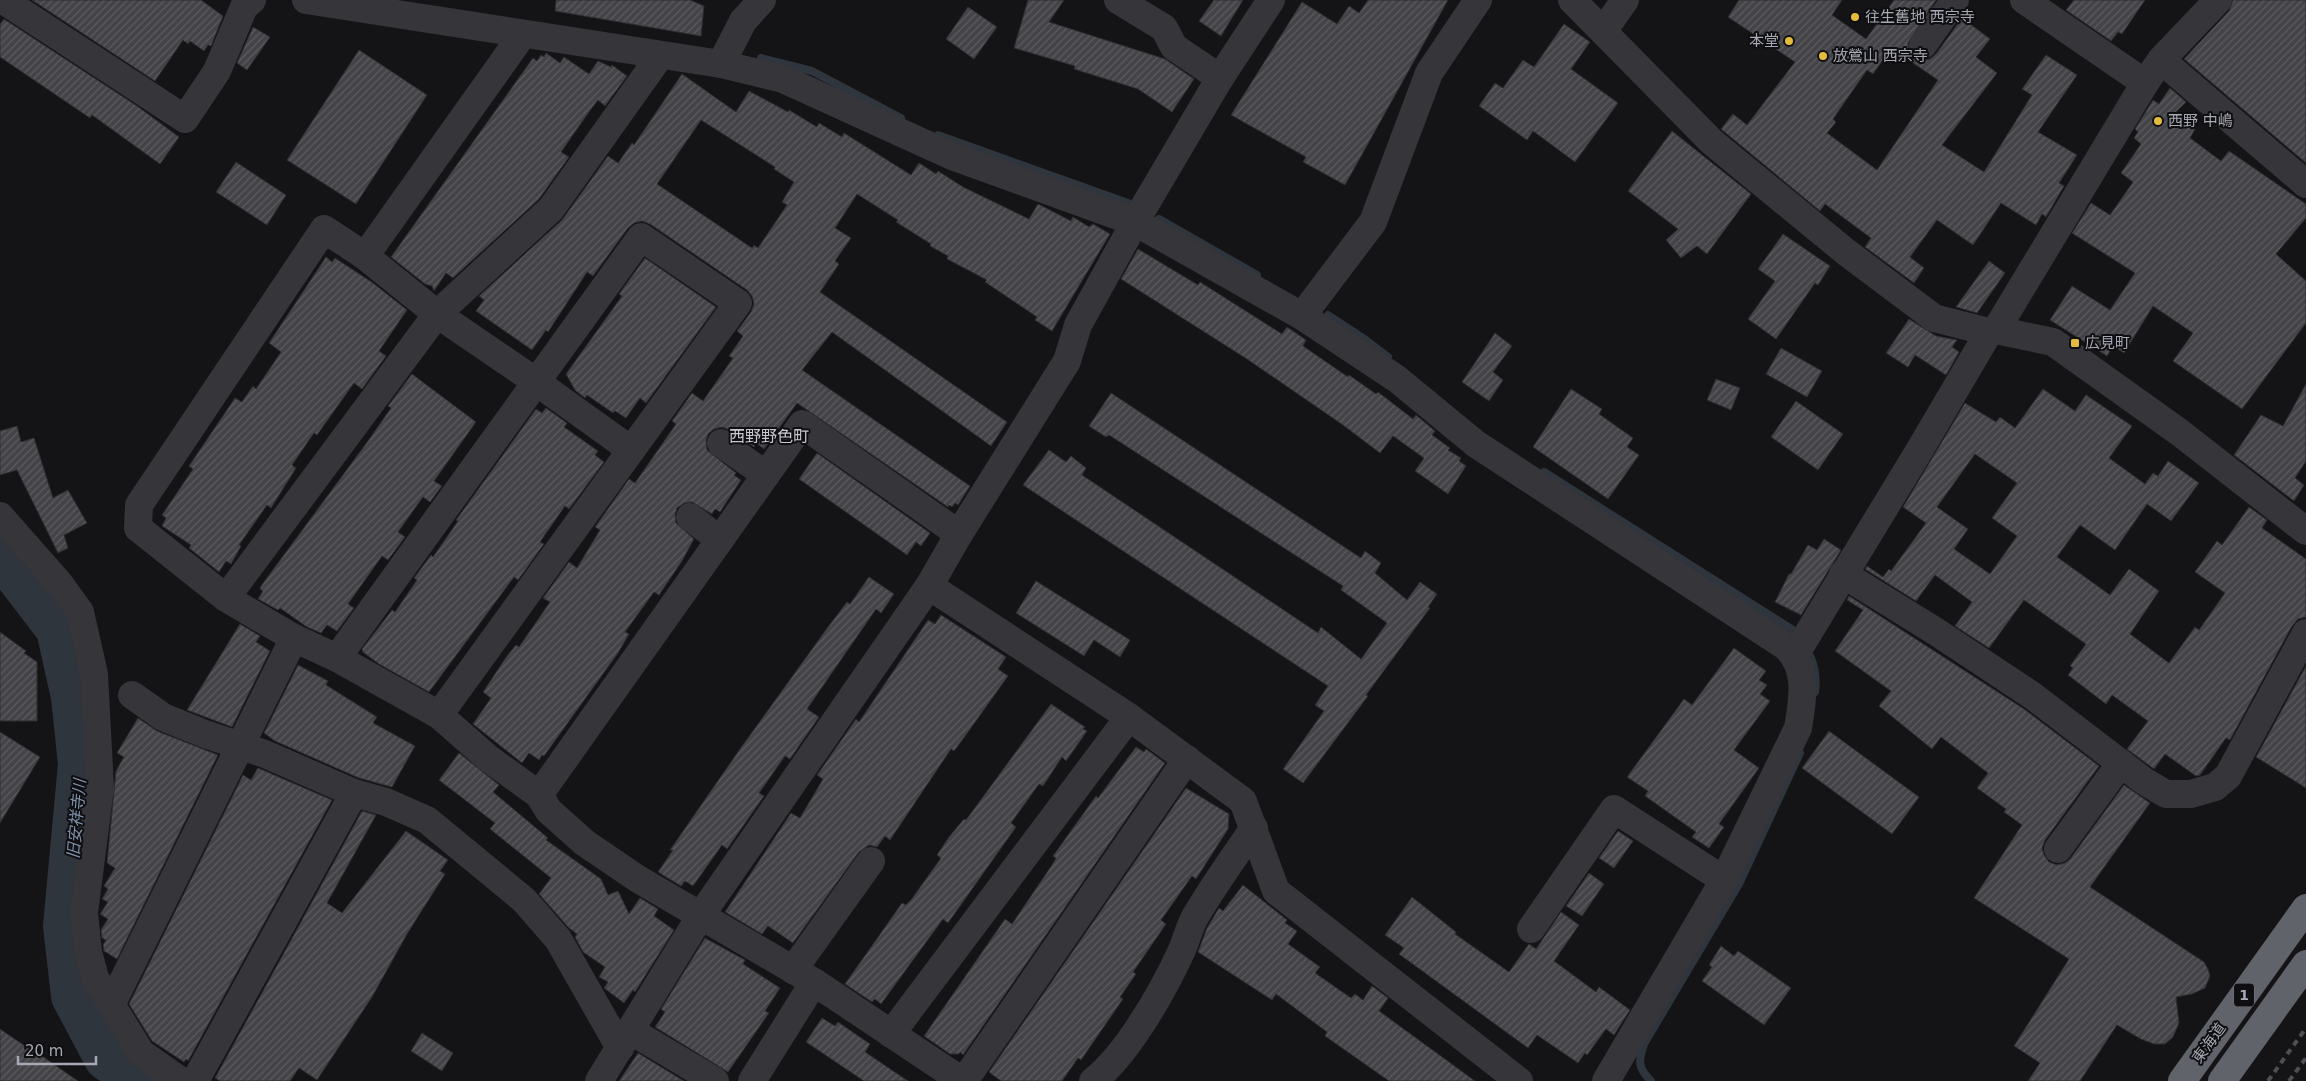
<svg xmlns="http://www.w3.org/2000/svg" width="2306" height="1081" font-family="'DejaVu Sans','Noto Sans JP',sans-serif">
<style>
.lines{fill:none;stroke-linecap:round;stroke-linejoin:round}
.stream{stroke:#2e353d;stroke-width:8}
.river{stroke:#2e353d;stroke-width:46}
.building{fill:url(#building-hatch);stroke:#2e2e31;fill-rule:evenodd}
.minor{stroke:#35353a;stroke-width:28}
.highway{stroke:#61636a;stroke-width:28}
.rail{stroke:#4e4f54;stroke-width:4;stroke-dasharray:6 5;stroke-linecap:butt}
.poi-dot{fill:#e3bc3d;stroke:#0f0e10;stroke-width:2}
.labels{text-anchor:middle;stroke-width:4;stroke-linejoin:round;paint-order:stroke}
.shield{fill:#0f0e10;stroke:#797a83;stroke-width:1}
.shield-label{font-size:14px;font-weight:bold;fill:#a6a9b4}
.poi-label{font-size:15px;fill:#a6a9b4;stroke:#0f0e10;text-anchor:start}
.street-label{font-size:15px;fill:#a6a9b4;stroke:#0f0e10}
.neighbourhood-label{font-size:16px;fill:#c7c8d1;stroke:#0f0e10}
.water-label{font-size:16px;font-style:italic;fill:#7f93ad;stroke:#0f0e10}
</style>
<defs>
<pattern id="building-hatch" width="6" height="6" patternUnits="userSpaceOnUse" patternTransform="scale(1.25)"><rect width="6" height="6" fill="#434348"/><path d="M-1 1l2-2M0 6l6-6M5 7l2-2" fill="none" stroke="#5b5b60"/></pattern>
</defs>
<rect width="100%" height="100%" fill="#141315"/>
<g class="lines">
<!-- stream -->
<g class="stream">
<path d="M761 58 812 71 901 118"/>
<path d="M938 135 1128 203"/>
<path d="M1159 219 1257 275"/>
<path d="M1328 315 1363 338 1388 357"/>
<path d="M1544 472 1796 632 1800 638"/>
<path d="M1806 648C1814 661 1817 677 1815 692"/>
<path d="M1651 1081C1638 1068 1638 1062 1644 1044L1739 884 1800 753"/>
</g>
<!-- river -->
<path class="river" d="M0 552 59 629 74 697 81 764 66 926 74 996 107 1058 142 1081"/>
</g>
<!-- building -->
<g class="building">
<path d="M32 0H201L223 16 211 46 208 45 204 51 190 41 188 44 183 40 155 81Z"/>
<path d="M556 0H690L704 6 701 36 555 11Z"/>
<path d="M1028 0H1064L1049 22 1165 59 1194 79 1172 112 1138 89 1074 69 1075 66 1014 48Z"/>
<path d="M1214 0H1243L1221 36 1199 21Z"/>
<path d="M1368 0H1448L1345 185 1303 162 1306 157 1231 115 1302 2 1337 24 1349 6 1359 13Z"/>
<path d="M1739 0H1842L1832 15 1866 39 1894 0H1936L1908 43 1909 51 1914 57 1922 61 1930 59 1936 54 1962 18 1990 39 1976 57 1997 73 1942 145 1984 172 2032 95 2022 89 2046 55 2077 75 2038 132 2077 155 2059 183 2064 186 2046 217 2042 214 2036 225 2001 203 1973 245 1937 220 1910 257 1924 268 1914 283 1865 247 1871 238 1825 204 1820 211 1721 129 1733 114 1747 125 1795 62 1728 17ZM1891 48 1938 80 1877 170 1827 133 1836 122 1833 119 1867 70 1873 74Z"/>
<path d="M2074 0H2145L2122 34 2118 32 2111 41 2066 10Z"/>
<path d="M2233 0H2306V163L2184 59 2229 11Z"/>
<path d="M968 7 997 27 974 59 946 39Z"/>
<path d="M4 19 137 106 179 137 160 164 92 115 90 118 0 57V24Z"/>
<path d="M1564 24 1590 42 1571 69 1618 103 1575 162 1533 131 1527 140 1479 106 1495 83 1503 88 1523 60 1534 67Z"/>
<path d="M253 27 270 37 247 70 237 63Z"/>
<path d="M359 50 427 95 356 204 287 160Z"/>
<path d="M546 53 560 63 564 57 589 74 598 61 611 67 612 65 627 76 605 106 598 100 591 109 561 152 569 157 539 199 453 278 446 273 434 291 432 286 425 284 391 257 533 58 537 61 541 55 544 57Z"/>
<path d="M682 74 736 112 749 91 788 112 789 110 817 127 819 123 842 137 844 133 911 175 919 163 936 174 938 171 963 187 1029 219 1038 204 1071 221 1073 217 1089 227 1093 224 1110 234 1052 331 1035 320 1037 317 985 282 987 280 947 259 948 256 930 246 931 244 896 222 898 220 857 194 835 228 851 238 835 261 839 264 820 292 1007 422 991 446 832 332 802 370 970 486 958 505 955 503 952 507 949 505 948 507 797 403 764 449 756 443 754 447 730 430 722 427 714 429 708 434 706 441 707 450 736 473 734 475 741 480 720 512 715 509 712 514 692 502 684 503 677 508 675 515 676 523 694 539 682 561 659 595 654 592 625 632 629 634 618 653 544 756 542 755 539 760 529 753 522 763 473 724 491 698 483 692 507 656 516 645 519 647 550 602 543 598 569 562 577 568 600 530 595 527 629 479 635 483 676 424 672 421 692 393 703 401 733 358 729 356 743 336 737 331 751 312 754 304 752 296 747 290 650 224 642 221 634 223 628 228 593 276 587 272 548 332 546 330 532 350 476 311 484 300 479 296 562 220 608 156 618 163 632 143 634 145ZM701 120 775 167 774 169 794 182 782 202 787 205 758 248 754 245 752 248 657 184Z"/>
<path d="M2170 88 2186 102 2174 114 2195 129 2190 138 2221 161 2229 151 2306 204V218L2276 254 2306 281V323L2242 409 2173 361 2193 333 2153 306 2124 353 2113 346 2107 356 2050 320 2072 286 2110 310 2135 273 2072 233 2091 203 2110 215 2133 182 2121 173 2141 144 2134 138 2138 132 2135 129 2153 100 2159 104Z"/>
<path d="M1672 131 1751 194 1707 254 1697 246 1681 258 1666 240 1678 229 1628 191Z"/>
<path d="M236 162 286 195 267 225 216 192Z"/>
<path d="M1783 234 1830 266 1818 285 1815 283 1776 339 1748 319 1775 281 1758 269Z"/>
<path d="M1138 249 1198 285 1200 282 1282 334 1287 327 1306 340 1303 346 1348 377 1349 375 1376 394 1378 392 1413 419 1416 415 1435 431 1432 435 1450 448 1448 450 1461 458 1459 461 1466 466 1448 494 1415 471 1424 458 1393 436 1380 453 1343 425 1247 359 1121 279Z"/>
<path d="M326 257 332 262 335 258 373 283 407 310 379 351 386 356 362 389 354 383 317 435 314 433 292 465 296 468 271 508 267 505 239 545 241 546 231 564 226 561 219 572 189 548 191 545 162 526 166 518 162 515 193 469 189 466 235 398 242 402 253 386 256 389 281 352 269 343Z"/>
<path d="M645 258 716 307 646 403 640 398 626 418 615 411 613 413 587 395 585 398 575 390 566 374 622 296 619 294Z"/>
<path d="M1989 261 2005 273 1977 313 1956 307Z"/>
<path d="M1909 319 1936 336 1957 340 1952 347 1959 352 1946 375 1915 355 1908 367 1886 353Z"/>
<path d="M1495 333 1512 346 1493 372 1503 380 1489 401 1462 382Z"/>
<path d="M1781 348 1822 371 1807 397 1766 374Z"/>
<path d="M412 374 476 422 434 481 442 486 430 502 423 497 398 532 405 537 388 560 382 556 348 604 354 608 337 631 327 625 321 633 307 627 280 608 278 610 258 599 263 591 260 589 261 586 368 441 391 408 388 406Z"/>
<path d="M1716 379 1740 388 1731 410 1707 400Z"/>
<path d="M2306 384V461L2295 478 2304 485 2294 501 2234 455 2261 415 2283 426Z"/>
<path d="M1571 389 1602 409 1599 414 1633 438 1627 447 1639 455 1608 499 1533 447Z"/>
<path d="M2043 389 2075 411 2086 395 2132 426 2109 458 2145 484 2153 473 2158 476 2168 461 2199 483 2171 521 2147 504 2115 550 2080 525 2057 557 2110 595 2129 569 2159 591 2130 634 2169 663 2195 627 2199 630 2225 593 2195 572 2217 541 2222 545 2249 507 2267 520 2262 528 2306 559V617L2298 619 2292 626 2230 740 2226 738 2200 775 2196 776 2165 754 2154 769 2127 749 2148 721 2112 695 2106 704 2068 675 2073 668 2070 666 2086 644 2024 600 1989 648 1955 626 1972 602 1935 575 1916 601 1865 569 1867 566 1883 577 1889 569 1891 571 1926 523 1903 507 1965 403 1996 422 2000 417 2015 428ZM1975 454 2017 483 1992 518 2017 536 1990 574 1954 549 1968 529 1937 507Z"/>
<path d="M1111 393 1361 558 1365 551 1381 563 1375 573 1407 600 1420 582 1437 594 1428 607 1430 608 1366 695 1368 696 1303 783 1283 769 1324 711 1315 705 1328 686 1023 485 1049 450 1066 462 1071 456 1086 468 1082 475 1318 633 1321 627 1361 659 1387 623 1341 590 1343 586 1109 435 1106 437 1089 426Z"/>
<path d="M1796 401 1843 434 1818 470 1771 437Z"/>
<path d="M546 408 567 423 564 427 598 451 595 455 604 462 569 509 565 506 540 542 544 544 518 580 514 577 429 692 379 664 363 652 362 649 392 610 395 612 417 580 414 578 431 555 433 557 458 521 456 520 536 409 542 413Z"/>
<path d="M17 426 21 442 34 438 53 498 68 490 87 523 64 535 68 548 58 553 17 470 0 475V431Z"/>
<path d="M817 453 930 533 921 546 916 542 907 555 799 479Z"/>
<path d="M1824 539 1841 550 1801 615 1775 602 1789 574H1791L1808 545 1817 550Z"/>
<path d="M869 577 894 594 881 613 876 609 807 709 819 717 790 759 785 756 759 793 764 796 727 849 722 845 693 886 685 881 681 886 658 872 673 850H670L740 749 828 627 847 602 850 604Z"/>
<path d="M1036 581 1130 640 1120 657 1094 640 1084 656 1016 613Z"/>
<path d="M1849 596 2024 709 2099 766 2045 840 2042 848 2044 855 2049 862 2057 865 2065 863 2070 859 2124 785 2150 803 2090 887 2204 962 2208 969 2210 976 2205 988 2192 994 2176 997 2179 1023 2173 1037 2165 1044H2154L2141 1039 2117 1025 2080 1081H2028L2040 1063 2014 1046 2069 959 1974 898 2022 825 2004 812 2006 809 1977 788 1988 773 1941 737 1932 749 1879 706 1891 691 1835 651 1863 610 1847 600Z"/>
<path d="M941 615 1006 657 998 669 1008 676 963 739 954 751 951 749 890 840 885 836 877 847 869 845 859 852 793 943 768 926 762 934 725 912 791 813 800 818 823 779 817 775 856 719 859 722 928 620 935 624Z"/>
<path d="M240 624 260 636 256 642 270 651 232 727 187 710Z"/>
<path d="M0 632 26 651 24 653 37 662V721H0Z"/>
<path d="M1734 648 1766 671 1759 680 1767 685 1760 694 1770 701 1734 750 1759 768 1719 824 1724 827 1709 848 1692 837 1696 832 1645 796 1648 791 1627 777 1684 699 1692 705Z"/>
<path d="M298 665 328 681 326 685 377 717 373 723 415 746 392 787 359 778 275 741 264 733Z"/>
<path d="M2306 666V788L2256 757Z"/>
<path d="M1051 704 1085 727 1083 729 1087 731 1066 761 1062 757 1043 786 1039 784 1011 823 1016 827 948 923 943 919 881 1004 875 999 872 1002 845 984 902 903 906 905 911 900 941 858 937 855 949 837 964 819 966 820Z"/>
<path d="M138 718 157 731 218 755 117 959 104 951 103 945 106 940 102 938 101 930 108 919 100 914 108 902 102 899 108 889 104 886 115 868 107 863 116 771 124 757 117 753Z"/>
<path d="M1829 731 1919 797 1892 834 1802 768Z"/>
<path d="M0 732 40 757 0 823Z"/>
<path d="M1136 747 1144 752 1146 749 1165 763 963 1055 960 1052 959 1054H950L924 1036 1005 919 1012 924 1054 862 1056 858 1053 856 1096 796 1098 798Z"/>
<path d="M459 753 499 785 493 792 548 838 546 840 601 879 608 895 618 891 629 914 640 898 658 909 654 916 674 930 635 992 633 990 624 1003 604 988 608 982 599 977 605 967 583 952 575 937 577 934 569 928 539 894 551 878 490 829 495 823 439 780Z"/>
<path d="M258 768 332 800 188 1061 186 1059 184 1062 152 1041 129 1004 243 775 251 780Z"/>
<path d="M1186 788 1229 814 1228 829 1196 879 1192 876 1161 920 1166 924 1133 972 1136 974 1120 997 1123 999 1081 1060 1078 1058 1062 1081H1001L989 1072Z"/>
<path d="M362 811 376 815 327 903 342 913 406 831 448 860 440 871 445 874 407 934 372 997 317 1080 299 1068 290 1081H220L215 1078Z"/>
<path d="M1618 831 1633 841 1614 868 1599 858Z"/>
<path d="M1589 873 1604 884 1582 916 1566 906Z"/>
<path d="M1243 885 1287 920 1285 923 1297 931 1288 944 1320 967 1315 973 1351 998 1355 994 1363 1000 1372 986 1388 998 1379 1011 1475 1081H1389L1325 1036 1327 1032 1276 994 1272 1000 1198 952 1207 928 1219 908 1223 911Z"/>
<path d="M1412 897 1456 932 1455 934 1509 972 1529 944 1536 949 1561 912 1579 925 1554 961 1596 992 1599 987 1630 1010 1614 1035 1606 1029 1587 1055 1585 1053 1578 1063 1537 1035 1528 1048 1399 954 1404 948 1385 935Z"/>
<path d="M705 938 745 960 743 964 780 988 765 1011 769 1013 728 1072 655 1027 665 1012 661 1009Z"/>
<path d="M1721 946 1734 956 1738 951 1791 988 1764 1025 1702 981 1712 967 1709 965Z"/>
<path d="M822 1018 835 1026 838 1022 870 1044 865 1052 908 1081H864L806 1042Z"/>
<path d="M0 1029 28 1048 29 1047 78 1081H0Z"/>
<path d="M422 1033 453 1053 442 1071 411 1051Z"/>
<path d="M638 1053 684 1081H619Z"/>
</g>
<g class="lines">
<!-- minor -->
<g class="minor">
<path d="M3 0 185 119 217 71 244 7 252 0"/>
<path d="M306 0 721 64 783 79 952 156 1135 222 1302 316 1397 379 1476 444 1785 646C1809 667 1803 699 1798 728L1724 880 1606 1081"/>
<path d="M1118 0 1164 28 1174 47 1220 78"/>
<path d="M1572 0 1712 142 1846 252 1934 318 1989 332 1996 330 2053 342 2179 432 2306 531"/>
<path d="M2024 0 2145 83"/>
<path d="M1604 30 1625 0"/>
<path d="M1923 45 1955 0"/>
<path d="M2161 60 2306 184"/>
<path d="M721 64 743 21 762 0"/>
<path d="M365 256 523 34"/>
<path d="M1302 316 1373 222 1429 73 1478 0"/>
<path d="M1996 330 2145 83 2161 60 2218 0"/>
<path d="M721 443 766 475"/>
<path d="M631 450 535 381 437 314 365 256 324 229 139 505 138 528 226 598 294 638 337 658 439 715 488 758 539 795 549 811 585 843 638 879 814 982 962 1081"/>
<path d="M0 516 59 583 80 612 94 674 100 788 84 913 88 952 95 978 141 1053 181 1081"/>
<path d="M690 517 720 540"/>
<path d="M1843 574 1935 631 2033 696 2144 781 2166 794H2191L2215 787 2228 776 2306 633"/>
<path d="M929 586 1129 717 1243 801 1276 891 1519 1081"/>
<path d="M226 598 437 314 551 209 660 56"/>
<path d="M1795 655 1919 451 1989 332"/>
<path d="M337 658 641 237 738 303 439 715"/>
<path d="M132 695 163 717 205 734 265 754 354 793 386 802 427 820 524 900 558 939 620 1048"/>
<path d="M539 795 802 424 959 534"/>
<path d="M2058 849 2121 763"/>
<path d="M1531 929 1614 809 1724 880"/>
<path d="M793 970 871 861"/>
<path d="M111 1005 294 638"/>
<path d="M631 1031 715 1081"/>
<path d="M891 1034 1129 717"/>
<path d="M195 1081 354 793"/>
<path d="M599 1081 701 915 929 586 959 534 1067 361 1078 325 1135 222 1220 78 1271 0"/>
<path d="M752 1081 814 982"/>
<path d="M964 1081 1187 759"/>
<path d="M1093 1081C1127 1055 1163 991 1181 952 1186 941 1189 928 1195 917 1213 886 1234 857 1254 828"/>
</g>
<!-- highway -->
<g class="highway">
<path d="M2182 1081 2306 908"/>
<path d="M2222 1081 2306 964"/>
</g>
<!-- rail -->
<g class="rail">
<path d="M2268 1081 2306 1028"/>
<path d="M2289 1081 2306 1058"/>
</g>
</g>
<!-- markers -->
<g class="poi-dot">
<circle cx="1855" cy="17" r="5"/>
<circle cx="1789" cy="41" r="5"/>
<circle cx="1823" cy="56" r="5"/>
<circle cx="2158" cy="121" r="5"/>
<rect x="2070" y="338" width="10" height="10" rx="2.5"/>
</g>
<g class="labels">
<!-- shield labels -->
<rect class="shield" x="2234" y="983.5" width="20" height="23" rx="4"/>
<g class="shield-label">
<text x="2244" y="1000">1</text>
</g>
<!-- poi labels -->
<g class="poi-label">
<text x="1865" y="22">往生舊地 西宗寺</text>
<text x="1779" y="46" text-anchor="end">本堂</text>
<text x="1833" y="61">放鶯山 西宗寺</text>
<text x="2168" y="126">西野 中嶋</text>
<text x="2085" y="348">広見町</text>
</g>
<!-- street labels -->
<g class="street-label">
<text transform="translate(2209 1043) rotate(-54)" y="5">東海道</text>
</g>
<!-- neighbourhood labels -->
<g class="neighbourhood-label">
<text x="769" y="442">西野野色町</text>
</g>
<!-- water labels -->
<g class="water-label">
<text transform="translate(76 819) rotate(-85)" y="6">旧安祥寺川</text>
</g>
</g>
<!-- scale -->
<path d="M18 1056v8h78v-8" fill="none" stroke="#a6a9b4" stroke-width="2.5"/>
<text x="25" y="1056" font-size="15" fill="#a6a9b4" stroke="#0f0e10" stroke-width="4" paint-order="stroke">20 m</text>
</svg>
